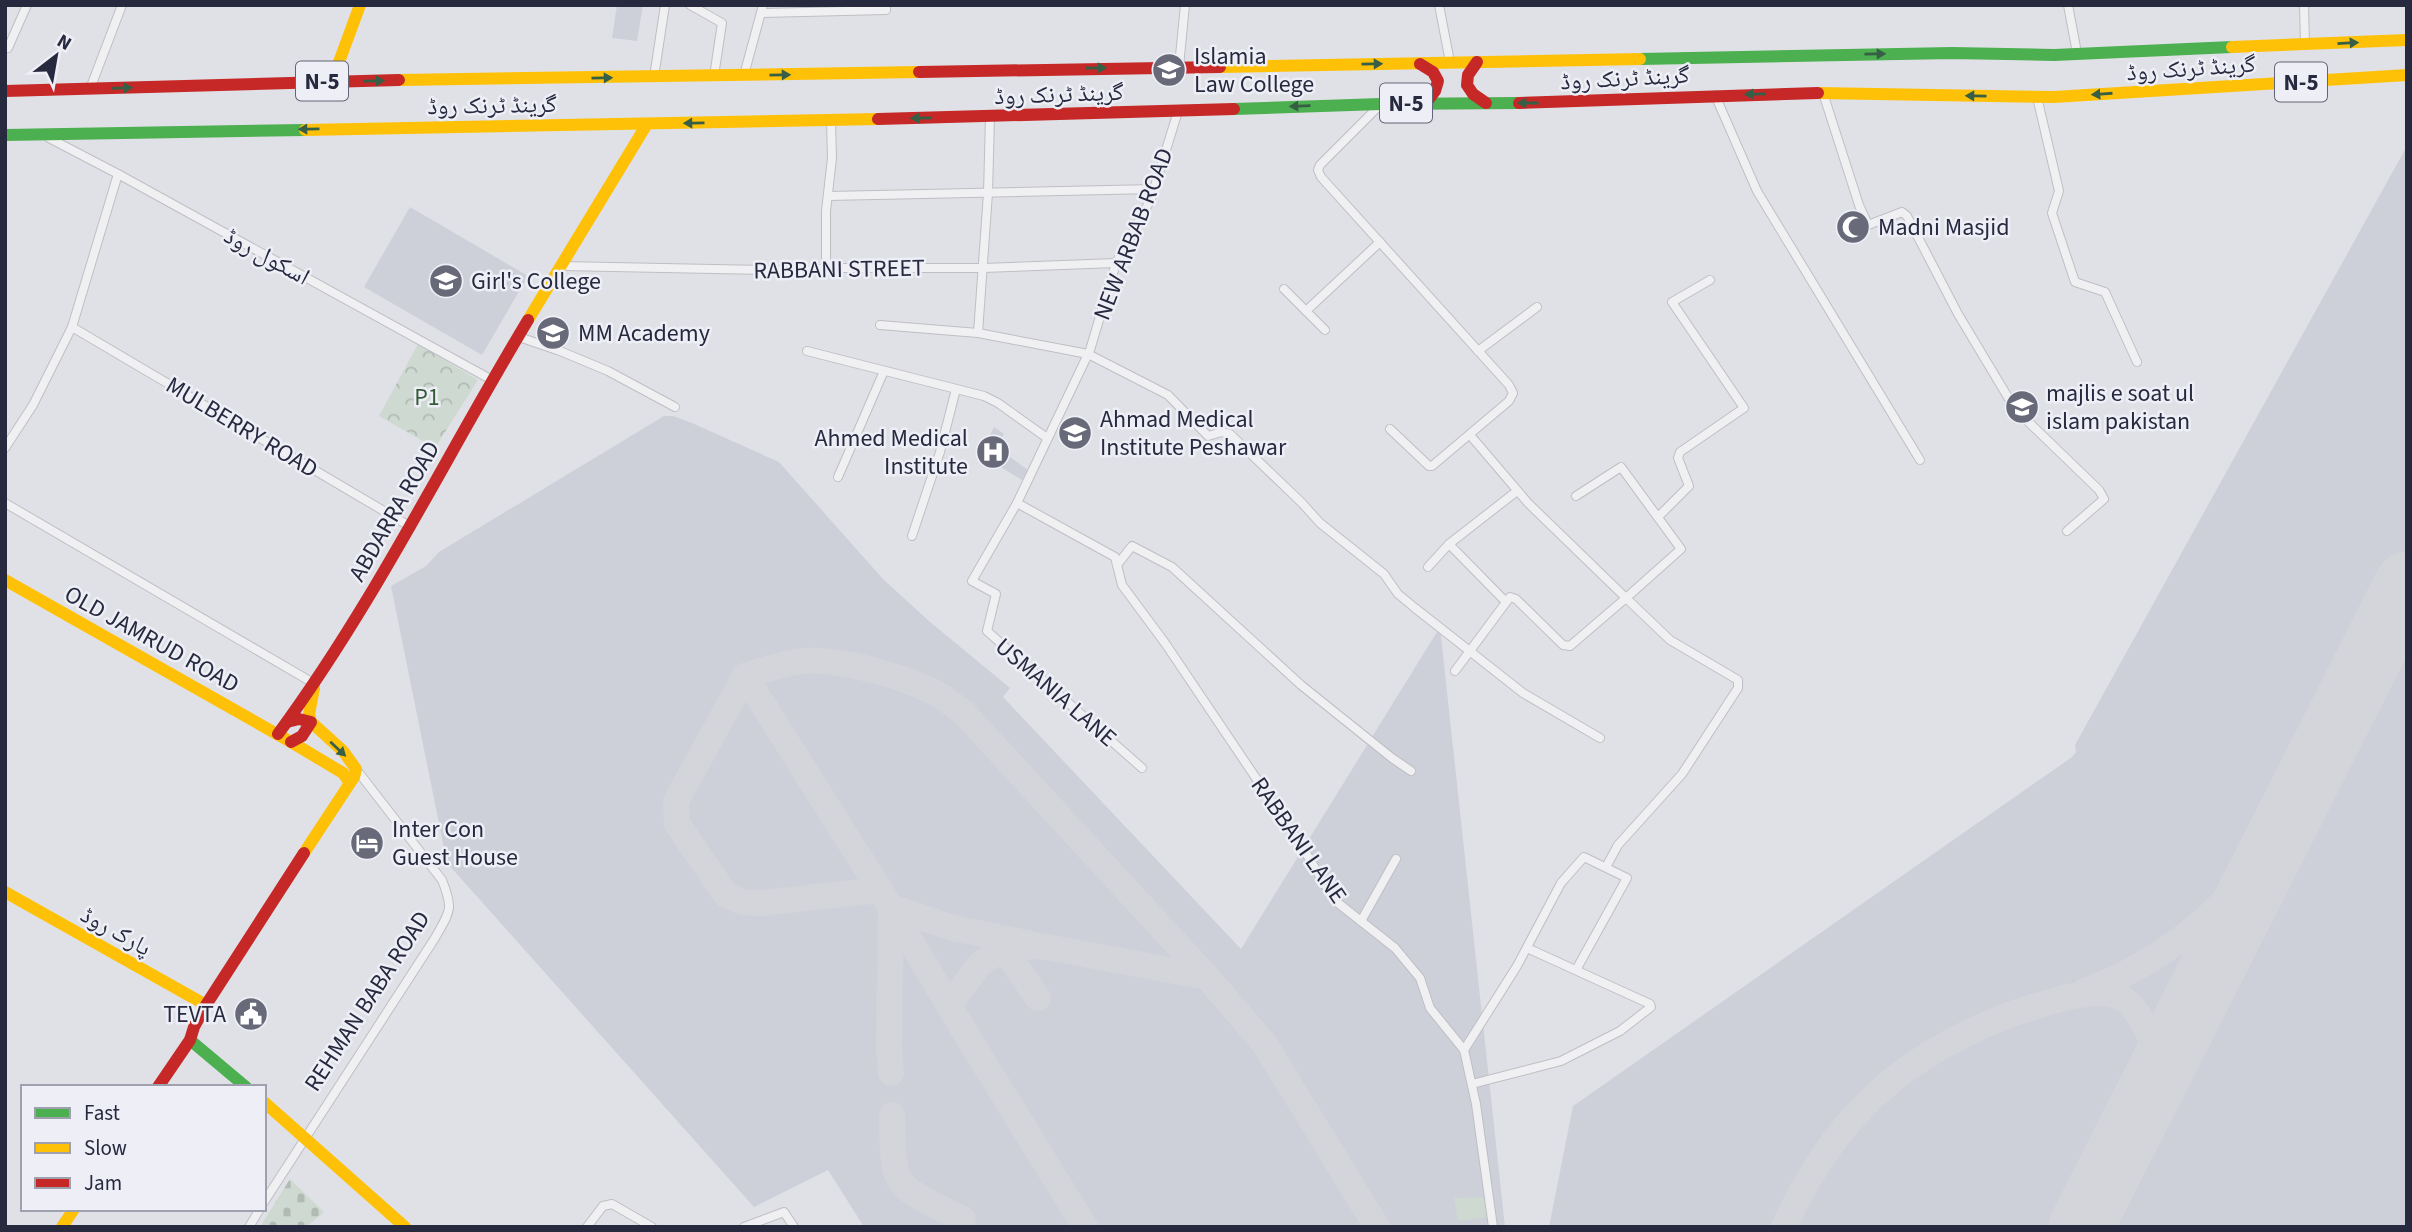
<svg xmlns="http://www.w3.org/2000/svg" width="2412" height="1232" font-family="'Source Sans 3','Noto Naskh Arabic',sans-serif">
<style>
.built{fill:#ced0d9}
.grass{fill:#ced9d1}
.cemetery{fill:url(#cemetery-stones)}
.park{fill:url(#park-crowns)}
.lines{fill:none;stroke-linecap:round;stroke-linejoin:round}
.taxiway{stroke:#d4d5da;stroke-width:26}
.runway{stroke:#d4d5da;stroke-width:65}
.street-casing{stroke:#bebfc4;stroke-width:10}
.street{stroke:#f0f0f2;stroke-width:8}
.fast{stroke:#4caf50;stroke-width:12}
.slow{stroke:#ffc107;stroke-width:12}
.jam{stroke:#c62828;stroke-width:12}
.oneway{fill:#365f46}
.labels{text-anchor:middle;stroke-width:5;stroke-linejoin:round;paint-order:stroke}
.shield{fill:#eeeff6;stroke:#636476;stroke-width:2}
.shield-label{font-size:23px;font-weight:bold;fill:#27293f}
.poi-label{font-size:24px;fill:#27293f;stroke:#eeeff6;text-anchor:start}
.street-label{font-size:24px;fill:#27293f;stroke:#eeeff6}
.park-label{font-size:24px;fill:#345b38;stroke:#eeeff6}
</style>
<defs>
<pattern id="cemetery-stones" width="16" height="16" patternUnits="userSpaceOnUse" patternTransform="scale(1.75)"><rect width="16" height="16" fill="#ced9d1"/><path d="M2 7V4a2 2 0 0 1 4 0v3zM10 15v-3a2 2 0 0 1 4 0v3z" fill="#b1bab4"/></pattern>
<pattern id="park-crowns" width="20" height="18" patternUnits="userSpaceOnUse" patternTransform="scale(1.75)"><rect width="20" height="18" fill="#ced9d1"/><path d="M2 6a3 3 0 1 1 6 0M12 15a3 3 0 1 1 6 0" fill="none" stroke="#b1bab4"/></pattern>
</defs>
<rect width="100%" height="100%" fill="#e0e1e6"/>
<!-- built -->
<g class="built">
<path d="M617 5H643L637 41 612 38Z"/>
<path d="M2407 146V1227H1549L1573 1106 2072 757 2076 752 2075 745Z"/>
<path d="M410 207 528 276 482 355 364 287Z"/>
<path d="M664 416H673L692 423 779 462 883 579 929 621 1010 688 1003 697 1241 949 1440 627 1505 1227H864L828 1170 754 1207 447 863 391 586 426 566 439 552Z"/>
<path d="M994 427 1004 434 996 447 1028 470 1022 480 984 457 986 454 982 450Z"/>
</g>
<!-- grass -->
<path class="grass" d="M1485 1197 1490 1217 1458 1221 1454 1198Z"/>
<!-- cemetery -->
<path class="cemetery" d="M290 1179 324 1212 306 1227H260Z"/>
<!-- park -->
<path class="park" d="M418 344 478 380 435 448 379 416Z"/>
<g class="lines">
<!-- taxiway -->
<g class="taxiway">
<path d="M745 676 880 890 974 1047 1085 1227"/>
<path d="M880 890 761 903 743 902 726 895 677 824 676 801 745 676C764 670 783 663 803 661 843 659 900 675 936 693 945 698 954 706 963 712L1207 977 1264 1043 1377 1227"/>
<path d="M1003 948 1038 998"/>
<path d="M2085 991C2163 963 2223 911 2273 846"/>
<path d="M949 1005 979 965 1003 948 1041 946 1207 977"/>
<path d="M891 1073 889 1048 891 907 953 928 1041 946"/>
<path d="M892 1115C893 1134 891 1156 897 1175 903 1194 946 1210 963 1219"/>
<path d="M1784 1227C1809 1171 1843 1121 1890 1082 1913 1063 1939 1047 1966 1034 1996 1018 2081 986 2114 995 2139 1002 2155 1041 2154 1065 2154 1073 2151 1083 2149 1091"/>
</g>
<!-- runway -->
<path class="runway" d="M2081 1227 2407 584"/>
<!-- street casing -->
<g class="street-casing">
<g id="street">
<path d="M690 5 722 23 714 76"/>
<path d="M1439 5 1450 62"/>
<path d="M2068 5 2077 53"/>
<path d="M2304 5 2305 44"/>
<path d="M761 13 886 10V5"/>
<path d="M8 48 27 5"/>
<path d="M1179 66 1185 5"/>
<path d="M744 75 763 5"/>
<path d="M654 77 665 5"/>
<path d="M90 89 122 5"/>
<path d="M1823 93 1859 205 1868 225 1902 212 1907 216 1958 314 2015 409 2099 490 2104 499 2067 531"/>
<path d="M1715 95 1757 191 1920 460"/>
<path d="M2037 97 2059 191 2052 213 2075 282 2105 292 2137 362"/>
<path d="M1379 106 1320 165 1318 170 1321 177 1509 385 1513 393 1509 401 1432 466H1429L1390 429"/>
<path d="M49 138 118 174 492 380"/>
<path d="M828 196 1154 189"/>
<path d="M562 266 810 271 826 268H983L1116 263"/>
<path d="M826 268V211L832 158 831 120"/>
<path d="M1284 289 1325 330"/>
<path d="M1306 311 1380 242"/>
<path d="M880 325 978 333 1088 354 1168 395 1208 436 1222 432 1230 434 1302 503 1320 523 1384 574 1398 594 1415 608 1523 693 1600 738"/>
<path d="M72 327 411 527"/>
<path d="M978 333 988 193 990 117"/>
<path d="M519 337 560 351 608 371 675 407"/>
<path d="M807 351 984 396 998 403 1047 438"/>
<path d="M1478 351 1537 307"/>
<path d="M1470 435 1528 503 1626 598 1681 549 1621 467 1576 496"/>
<path d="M5 448 33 405 72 327 118 174"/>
<path d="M838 477 884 371"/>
<path d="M5 503 315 684"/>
<path d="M1017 503 1115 557 1122 585 1165 643 1303 848 1325 885 1338 903 1395 948 1420 978 1430 1008 1464 1050 1476 1104 1493 1227"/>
<path d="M1658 517 1689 486 1678 458 1680 452 1744 408 1672 302 1710 280"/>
<path d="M912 536 940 452 956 389"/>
<path d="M1449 544 1505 601"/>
<path d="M1117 565 1132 546 1172 567 1301 685 1392 758 1411 771"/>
<path d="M1428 567 1449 544 1517 491"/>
<path d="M1455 671 1510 597 1516 599 1563 645 1570 646 1626 598 1670 640 1738 680V688L1682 774 1618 845 1606 867"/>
<path d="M1142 768 987 631 996 594 972 581 1017 503 1090 350 1116 263 1151 199 1178 111"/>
<path d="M1361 921 1396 859"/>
<path d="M1464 1050 1517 966 1561 883 1584 857 1627 878 1576 970"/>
<path d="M1472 1084 1561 1061 1620 1031 1651 1007 1650 1004 1527 948"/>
<path d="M264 1202 435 938C450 911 454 910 442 880L356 769"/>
<path d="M249 1227 260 1209"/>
<path d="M587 1227 603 1206 612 1204 652 1227"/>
<path d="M744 1227 784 1212 794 1227"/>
</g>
</g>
<!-- street -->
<use href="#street" class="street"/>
<!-- fast -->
<g class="fast">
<path d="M1640 59 1952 53 2054 55 2232 47"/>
<path d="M1234 109 1381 104 1519 103"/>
<path d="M5 135 305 130"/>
<path d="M190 1040 246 1087"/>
</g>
<!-- slow -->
<g class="slow">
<path d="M2232 47 2407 40"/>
<path d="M1220 67 1640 59"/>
<path d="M399 80 919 72"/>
<path d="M332 81 360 5"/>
<path d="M1818 93 2054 97 2407 75"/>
<path d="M305 130 878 119"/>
<path d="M528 320 647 124"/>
<path d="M5 580 291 742 343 773 350 783"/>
<path d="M304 853 354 777 356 769 343 751 311 722 309 714 314 688"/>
<path d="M5 892 206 1005"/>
<path d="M264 1102 405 1227"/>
<path d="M62 1227 74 1209"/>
</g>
<!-- jam -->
<g class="jam">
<path d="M1477 62 1468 75 1467 85 1473 94 1486 103"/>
<path d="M1420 64 1433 72 1438 81 1435 91 1426 103"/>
<path d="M919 72 1220 67"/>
<path d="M5 91 399 80"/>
<path d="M1519 103 1818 93"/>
<path d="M878 119 1234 109"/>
<path d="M287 722 299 719 311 722 302 736 291 742"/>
<path d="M278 734C374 604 445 458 528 320"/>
<path d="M158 1087 190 1040 194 1027 206 1005 304 853"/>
</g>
</g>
<!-- one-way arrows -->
<defs><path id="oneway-solid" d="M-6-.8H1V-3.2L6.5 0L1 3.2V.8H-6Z" transform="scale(1.75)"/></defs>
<g class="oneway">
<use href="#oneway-solid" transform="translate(2348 43) rotate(-3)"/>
<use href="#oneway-solid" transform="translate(1875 54) rotate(-1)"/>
<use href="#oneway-solid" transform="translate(1372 64) rotate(-1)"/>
<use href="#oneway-solid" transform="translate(1096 68) rotate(-1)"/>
<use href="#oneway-solid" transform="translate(780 75) rotate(-1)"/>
<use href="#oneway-solid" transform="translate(602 78) rotate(-1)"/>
<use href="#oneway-solid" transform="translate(374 81) rotate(-1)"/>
<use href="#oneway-solid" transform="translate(122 88) rotate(-2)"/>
<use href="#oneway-solid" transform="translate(1755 94) rotate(179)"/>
<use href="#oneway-solid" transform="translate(2102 94) rotate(176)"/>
<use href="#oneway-solid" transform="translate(1976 96) rotate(-179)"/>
<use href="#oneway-solid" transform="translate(1528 103) rotate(180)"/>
<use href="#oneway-solid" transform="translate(1300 106) rotate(178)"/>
<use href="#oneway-solid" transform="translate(921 118) rotate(179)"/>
<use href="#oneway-solid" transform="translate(694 123) rotate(179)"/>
<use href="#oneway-solid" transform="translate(309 129) rotate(179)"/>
<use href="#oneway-solid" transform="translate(338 749) rotate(43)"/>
</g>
<!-- icons -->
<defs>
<g id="university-disc" transform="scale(1.75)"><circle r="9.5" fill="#686979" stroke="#eeeff6"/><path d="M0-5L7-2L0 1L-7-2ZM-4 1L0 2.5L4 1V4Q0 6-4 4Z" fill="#fff"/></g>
<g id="mosque-disc" transform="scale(1.75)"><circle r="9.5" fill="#686979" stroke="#eeeff6"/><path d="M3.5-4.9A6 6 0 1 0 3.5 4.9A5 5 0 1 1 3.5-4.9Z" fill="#fff"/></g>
<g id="school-disc" transform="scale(1.75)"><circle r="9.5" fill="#686979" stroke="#eeeff6"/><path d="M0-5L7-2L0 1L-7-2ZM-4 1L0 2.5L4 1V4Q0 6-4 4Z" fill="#fff"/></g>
<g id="hospital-disc" transform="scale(1.75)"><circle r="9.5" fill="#686979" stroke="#eeeff6"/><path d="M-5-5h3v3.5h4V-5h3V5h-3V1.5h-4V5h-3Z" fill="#fff"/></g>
<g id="hotel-disc" transform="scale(1.75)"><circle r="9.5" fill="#686979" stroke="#eeeff6"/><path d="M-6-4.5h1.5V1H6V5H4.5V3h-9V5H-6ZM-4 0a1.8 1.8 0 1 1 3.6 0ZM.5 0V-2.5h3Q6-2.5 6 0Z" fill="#fff"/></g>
<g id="civic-disc" transform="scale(1.75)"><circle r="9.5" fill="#686979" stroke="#eeeff6"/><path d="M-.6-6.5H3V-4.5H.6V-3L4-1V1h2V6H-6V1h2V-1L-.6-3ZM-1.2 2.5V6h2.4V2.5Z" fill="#fff"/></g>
</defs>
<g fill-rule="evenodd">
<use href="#university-disc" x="1169" y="70"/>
<use href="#mosque-disc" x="1853" y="227"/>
<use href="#university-disc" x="446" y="281"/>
<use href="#university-disc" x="553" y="333"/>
<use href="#school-disc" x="2022" y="407"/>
<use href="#university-disc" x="1075" y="433"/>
<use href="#hospital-disc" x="993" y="452"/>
<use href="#hotel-disc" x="367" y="843"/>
<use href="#civic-disc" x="251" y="1014"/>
</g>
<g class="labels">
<!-- shield labels -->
<g class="shield">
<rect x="296" y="61.5" width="52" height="39" rx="5"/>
<rect x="2275" y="62.5" width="52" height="39" rx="5"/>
<rect x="1380" y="83.5" width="52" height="39" rx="5"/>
</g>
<g class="shield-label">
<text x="322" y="89">N-5</text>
<text x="2301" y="90">N-5</text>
<text x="1406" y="111">N-5</text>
</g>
<!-- poi labels -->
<g class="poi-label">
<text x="1194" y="64">Islamia<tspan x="1194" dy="28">Law College</tspan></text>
<text x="1878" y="235">Madni Masjid</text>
<text x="471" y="289">Girl's College</text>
<text x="578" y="341">MM Academy</text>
<text x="2046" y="401">majlis e soat ul<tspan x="2046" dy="28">islam pakistan</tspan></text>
<text x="1100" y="427">Ahmad Medical<tspan x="1100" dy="28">Institute Peshawar</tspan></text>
<text x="968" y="446" text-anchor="end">Ahmed Medical<tspan x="968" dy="28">Institute</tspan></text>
<text x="392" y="837">Inter Con<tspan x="392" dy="28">Guest House</tspan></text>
<text x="226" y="1022" text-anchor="end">TEVTA</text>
</g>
<!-- street labels -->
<g class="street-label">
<text transform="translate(2191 68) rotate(-4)" y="8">گرینڈ ٹرنک روڈ</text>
<text transform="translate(1625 78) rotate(-3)" y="8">گرینڈ ٹرنک روڈ</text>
<text transform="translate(1059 94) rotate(-2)" y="8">گرینڈ ٹرنک روڈ</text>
<text transform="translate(492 105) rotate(-1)" y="8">گرینڈ ٹرنک روڈ</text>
<text transform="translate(1133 234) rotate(-69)" y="8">NEW ARBAB ROAD</text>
<text transform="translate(267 256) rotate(29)" y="8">اسکول روڈ</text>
<text transform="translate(839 269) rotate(-1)" y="8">RABBANI STREET</text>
<text transform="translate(242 427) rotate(31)" y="8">MULBERRY ROAD</text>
<text transform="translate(394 511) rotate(-60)" y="8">ABDARRA ROAD</text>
<text transform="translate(152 639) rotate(29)" y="8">OLD JAMRUD ROAD</text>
<text transform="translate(1056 692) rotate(41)" y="8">USMANIA LANE</text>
<text transform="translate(1299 840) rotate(55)" y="8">RABBANI LANE</text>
<text transform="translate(116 931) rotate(29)" y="8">پارک روڈ</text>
<text transform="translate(367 1001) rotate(-57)" y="8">REHMAN BABA ROAD</text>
</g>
<!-- park labels -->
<g class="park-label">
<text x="427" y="405">P1</text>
</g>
</g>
<!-- border -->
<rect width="2412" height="1232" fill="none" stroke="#27293f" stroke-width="14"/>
<!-- legend -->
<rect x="21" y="1085" width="245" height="126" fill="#eeeff6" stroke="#9ea0ad" stroke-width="2"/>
<rect x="35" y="1108" width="35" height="10" fill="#4caf50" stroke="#9ea0ad" stroke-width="2"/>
<text x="84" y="1120" font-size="21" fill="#27293f">Fast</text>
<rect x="35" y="1143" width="35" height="10" fill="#ffc107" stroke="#9ea0ad" stroke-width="2"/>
<text x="84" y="1155" font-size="21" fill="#27293f">Slow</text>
<rect x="35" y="1178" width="35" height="10" fill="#c62828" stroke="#9ea0ad" stroke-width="2"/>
<text x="84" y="1190" font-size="21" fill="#27293f">Jam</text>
<!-- north arrow -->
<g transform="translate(56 56) rotate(31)" stroke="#eeeff6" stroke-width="5" paint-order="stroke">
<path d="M0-5L12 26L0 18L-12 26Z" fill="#27293f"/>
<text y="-10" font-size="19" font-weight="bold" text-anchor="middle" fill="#27293f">N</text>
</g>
</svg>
